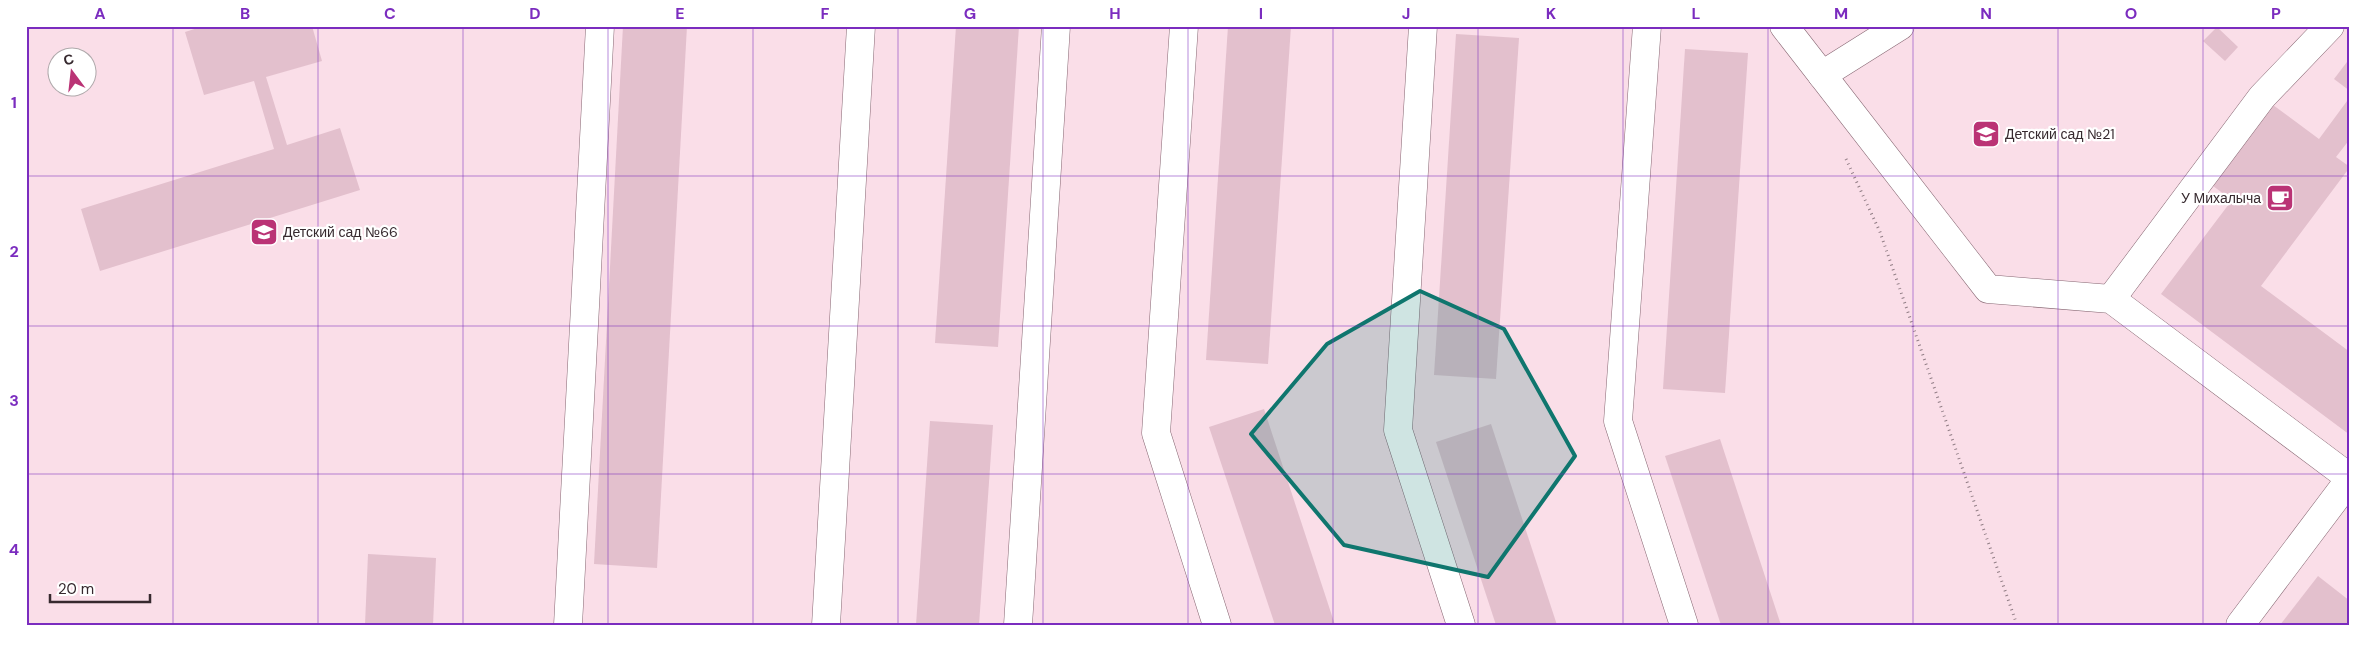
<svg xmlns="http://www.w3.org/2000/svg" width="2376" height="651" font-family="'DM Sans',sans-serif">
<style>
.building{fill:#e3c0cd}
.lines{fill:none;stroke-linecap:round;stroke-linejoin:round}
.minor-casing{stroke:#876773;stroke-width:29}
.path{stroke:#927e86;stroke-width:3;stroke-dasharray:1 4;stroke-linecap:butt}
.minor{stroke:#fff;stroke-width:28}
.marked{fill:#0f766e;fill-opacity:0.2;stroke:#0f766e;stroke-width:4;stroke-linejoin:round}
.grid{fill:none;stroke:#7b2cbf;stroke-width:1;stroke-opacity:0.55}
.labels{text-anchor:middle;stroke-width:4.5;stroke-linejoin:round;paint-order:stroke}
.poi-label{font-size:14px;fill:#36292e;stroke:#fff;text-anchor:start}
.neatline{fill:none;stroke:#7b2cbf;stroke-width:2}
.grid-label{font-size:16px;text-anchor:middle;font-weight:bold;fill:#7b2cbf}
</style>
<rect width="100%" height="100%" fill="#fadee8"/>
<!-- building -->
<g class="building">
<path d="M204 26H312L322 61 266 77 287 145 340 128 360 190 100 271 81 209 274 149 254 81 204 95 185 32Z"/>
<path d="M623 26H687L657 568 594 564Z"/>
<path d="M956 26H1019L998 347 935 343Z"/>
<path d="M1228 26H1291L1268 364 1206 360Z"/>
<path d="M2217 27 2238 47 2225 61 2203 41Z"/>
<path d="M1456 34 1519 38 1496 379 1434 375Z"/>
<path d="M1685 49 1748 53 1725 393 1663 389Z"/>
<path d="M2350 58V91L2334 79Z"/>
<path d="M2350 97V139L2336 157 2350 167 2261 286 2350 352V435L2161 294 2232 200 2213 186 2273 105 2319 139Z"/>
<path d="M1264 409 1335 625H1275L1209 427Z"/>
<path d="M930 421 993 425 979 625H916Z"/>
<path d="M1491 424 1557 625H1496L1436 442Z"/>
<path d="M1720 439 1781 625H1721L1665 456Z"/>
<path d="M368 554 436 558 433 625H365Z"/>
<path d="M2318 576 2350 601V625H2280Z"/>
</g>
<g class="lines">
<!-- minor casing -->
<g class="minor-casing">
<g id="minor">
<path d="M1184 26 1156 433 1217 625"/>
<path d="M1423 26 1398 430 1461 625"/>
<path d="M1647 26 1618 421 1684 625"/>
<path d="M1784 26 1988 289 2111 299 2350 478"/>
<path d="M1822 75 1900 26"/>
<path d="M2111 299 2262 97 2330 26"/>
<path d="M568 625 600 26"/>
<path d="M826 625 861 26"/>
<path d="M1018 625 1056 26"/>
<path d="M2240 625 2350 479"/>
</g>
</g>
<!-- path -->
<path class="path" d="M1846 159 1880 232 2017 625"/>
<!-- minor -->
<use href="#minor" class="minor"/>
</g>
<!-- marked area -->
<path class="marked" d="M1420 291 1504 329 1575 456 1488 577 1344 545 1251 434 1327 344Z"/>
<!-- grid -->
<path class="grid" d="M173 26V625M318 26V625M463 26V625M608 26V625M753 26V625M898 26V625M1043 26V625M1188 26V625M1333 26V625M1478 26V625M1623 26V625M1768 26V625M1913 26V625M2058 26V625M2203 26V625M26 176H2350M26 326H2350M26 474H2350"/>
<!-- icons -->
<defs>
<g id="school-square" transform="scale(1.4375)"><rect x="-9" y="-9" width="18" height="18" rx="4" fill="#ba3375" stroke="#fff"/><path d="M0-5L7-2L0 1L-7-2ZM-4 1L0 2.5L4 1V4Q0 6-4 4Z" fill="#fff"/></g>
<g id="cafe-square" transform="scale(1.4375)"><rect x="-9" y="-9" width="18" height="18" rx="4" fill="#ba3375" stroke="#fff"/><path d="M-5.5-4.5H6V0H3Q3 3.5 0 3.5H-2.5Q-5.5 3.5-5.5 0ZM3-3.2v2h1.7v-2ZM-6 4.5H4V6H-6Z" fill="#fff"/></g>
</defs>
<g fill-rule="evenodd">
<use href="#school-square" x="1986" y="134"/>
<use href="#cafe-square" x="2280" y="198"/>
<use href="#school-square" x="264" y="232"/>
</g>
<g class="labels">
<!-- poi labels -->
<g class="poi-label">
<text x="2005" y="139">Детский сад №21</text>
<text x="2261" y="203" text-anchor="end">У Михалыча</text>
<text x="283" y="237">Детский сад №66</text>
</g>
</g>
<!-- border -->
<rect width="2376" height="651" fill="none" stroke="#ffffff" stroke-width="55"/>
<!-- north arrow -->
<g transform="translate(72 72) rotate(345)"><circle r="24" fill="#ffffff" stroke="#afa9ab"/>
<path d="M0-4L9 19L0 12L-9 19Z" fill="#ba3375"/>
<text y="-8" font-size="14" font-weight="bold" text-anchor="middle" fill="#36292e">С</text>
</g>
<!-- scale -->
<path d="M50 594v8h100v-8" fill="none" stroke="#36292e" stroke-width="2.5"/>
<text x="58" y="594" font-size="15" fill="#36292e" stroke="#ffffff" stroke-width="4" paint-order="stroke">20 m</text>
<rect x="28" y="28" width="2320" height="596" class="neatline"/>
<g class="grid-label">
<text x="100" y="19">A</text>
<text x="245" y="19">B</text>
<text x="390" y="19">C</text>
<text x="535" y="19">D</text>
<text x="680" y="19">E</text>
<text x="825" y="19">F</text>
<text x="970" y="19">G</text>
<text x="1115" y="19">H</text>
<text x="1261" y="19">I</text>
<text x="1406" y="19">J</text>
<text x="1551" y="19">K</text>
<text x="1696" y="19">L</text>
<text x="1841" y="19">M</text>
<text x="1986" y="19">N</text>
<text x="2131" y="19">O</text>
<text x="2276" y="19">P</text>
<text x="14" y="108">1</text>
<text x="14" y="257">2</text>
<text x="14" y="406">3</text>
<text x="14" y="555">4</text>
</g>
</svg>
